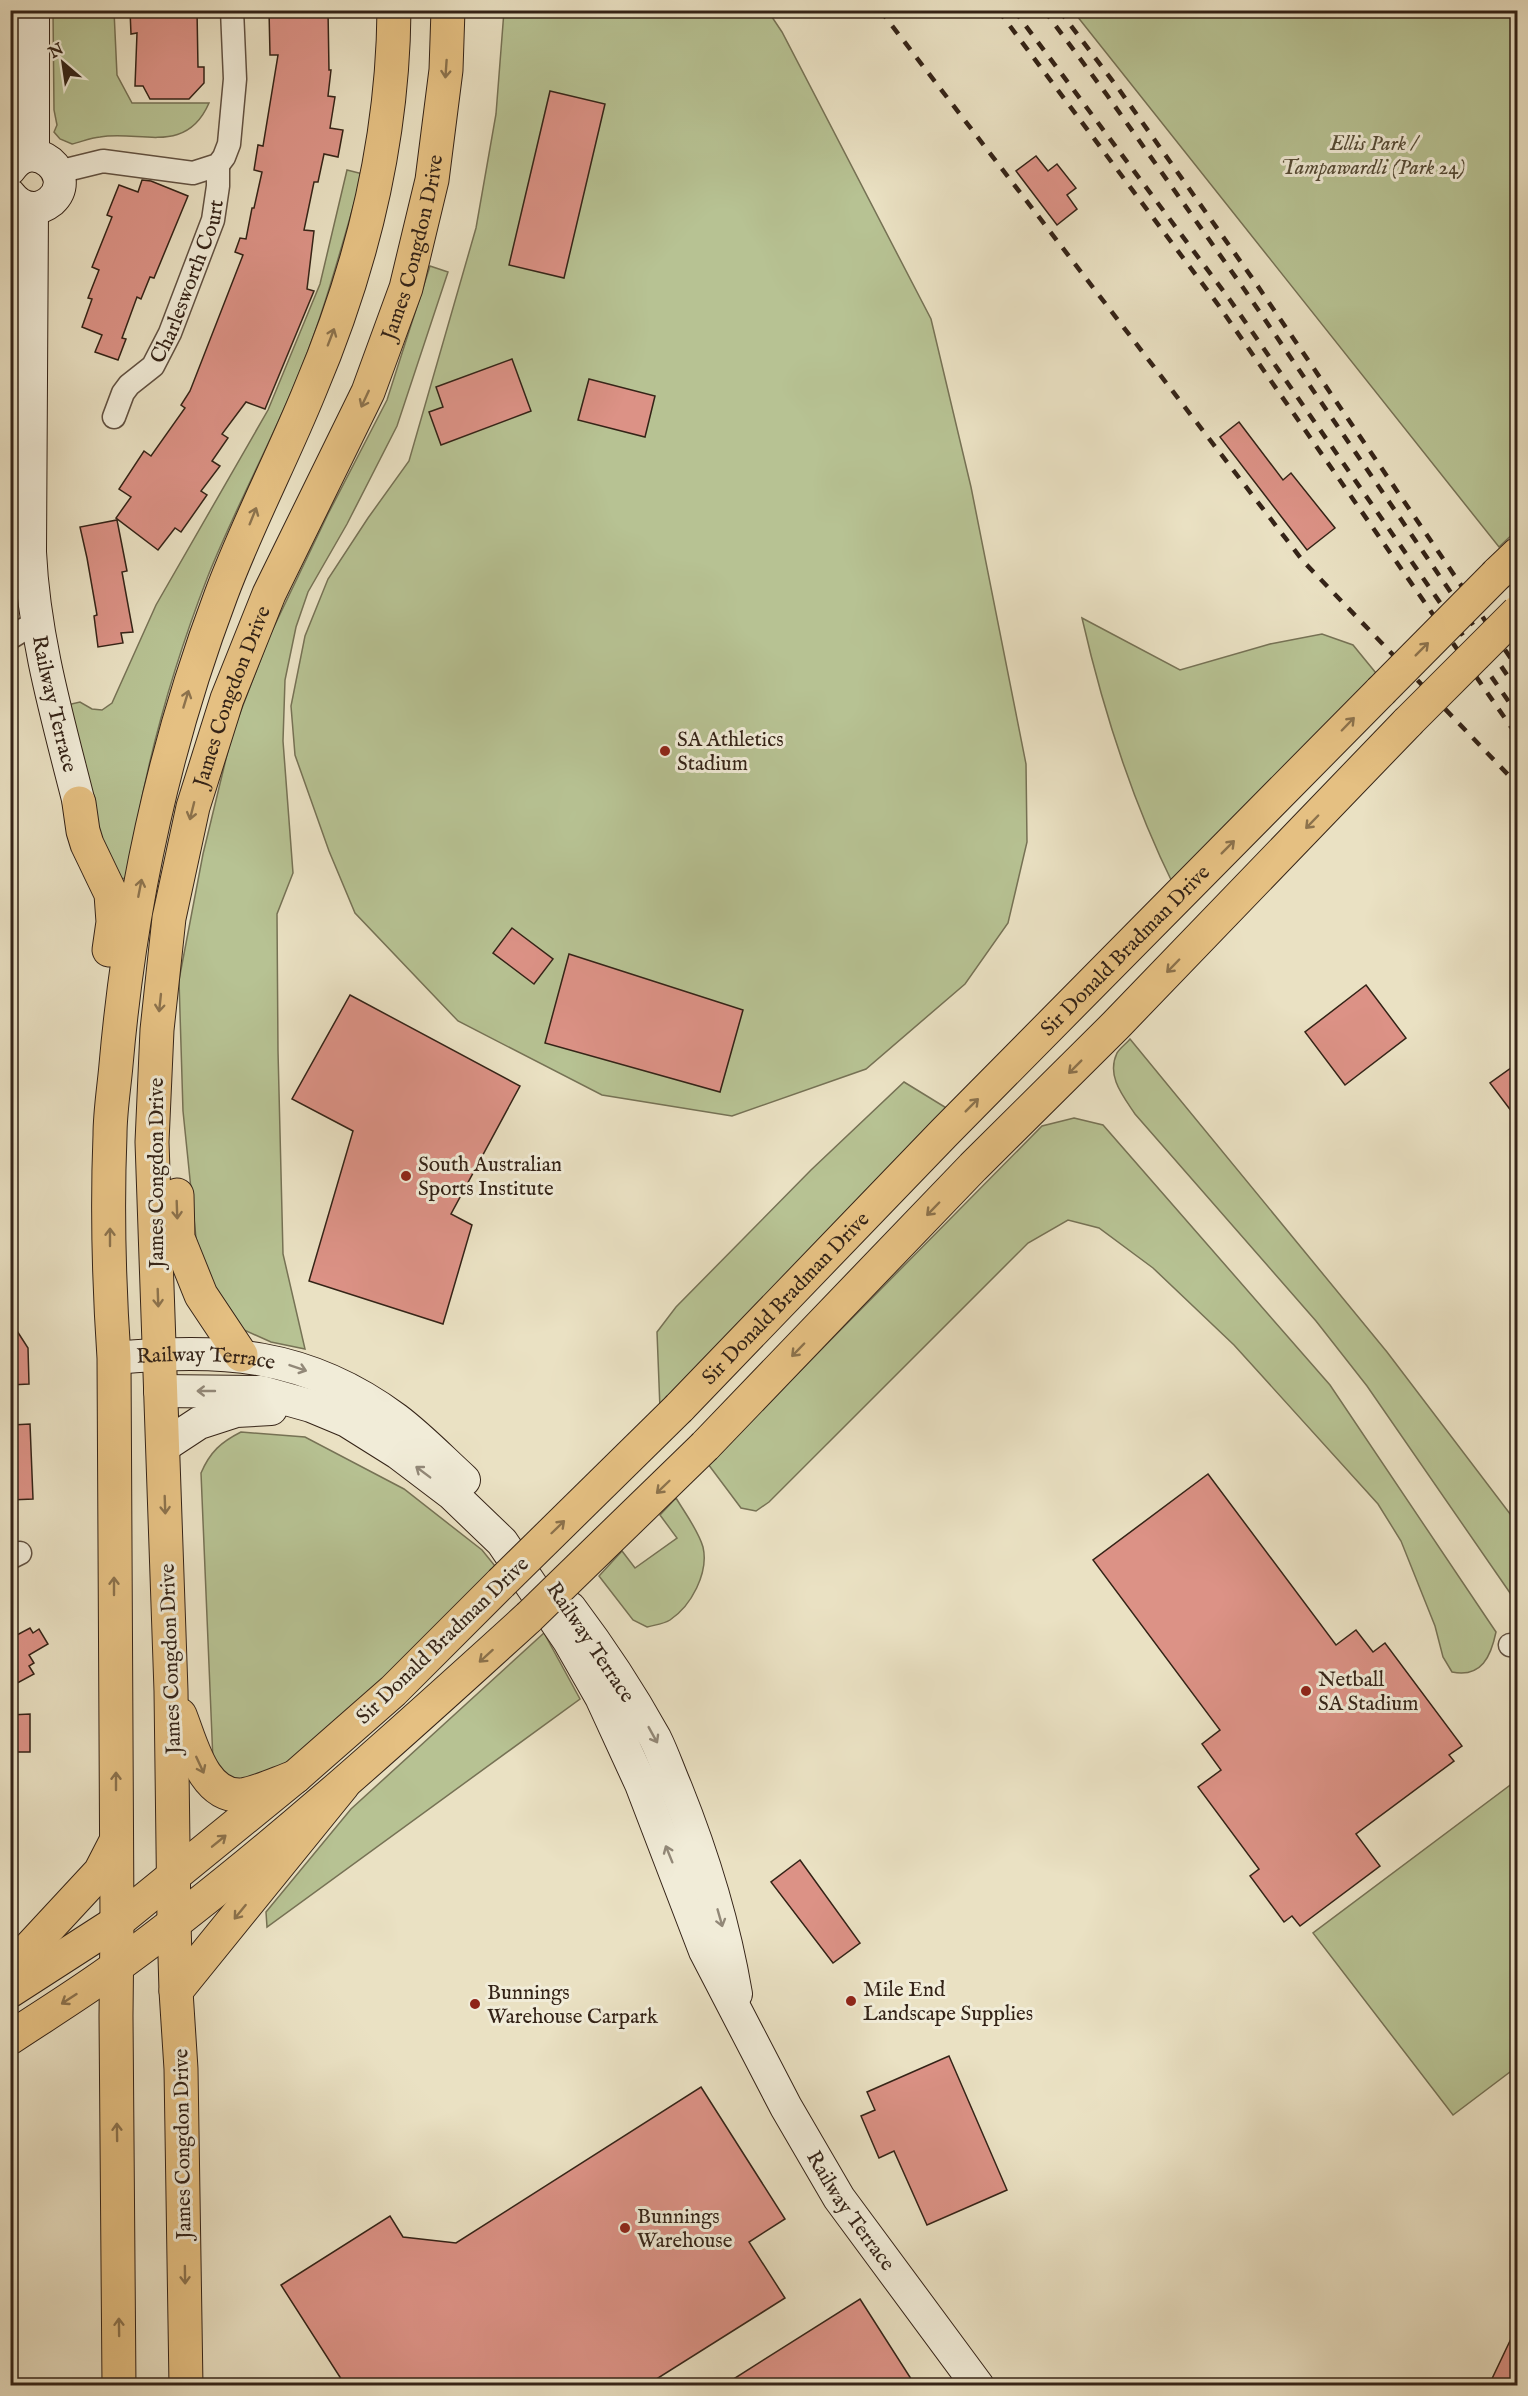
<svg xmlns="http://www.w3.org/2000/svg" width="1528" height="2396" font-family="'IM FELL English',serif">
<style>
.green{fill:#b7c293;stroke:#767255;stroke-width:1.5}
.building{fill:#dc9286;stroke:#342317;stroke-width:1.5}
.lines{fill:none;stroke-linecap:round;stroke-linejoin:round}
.street-casing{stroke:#625242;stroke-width:25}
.secondary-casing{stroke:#342317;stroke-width:34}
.primary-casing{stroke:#342317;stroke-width:35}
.highway-casing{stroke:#342317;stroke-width:35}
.street{stroke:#f1ecd8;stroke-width:22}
.secondary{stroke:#f1ecd8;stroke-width:32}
.primary{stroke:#e5c082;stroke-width:33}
.highway{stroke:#e5c082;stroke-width:33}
.rail{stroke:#342317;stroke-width:4.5;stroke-dasharray:10 10;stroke-linecap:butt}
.primary-bridge-casing{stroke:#342317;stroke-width:35;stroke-linecap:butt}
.primary-bridge{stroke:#e5c082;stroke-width:33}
.oneway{stroke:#8c724c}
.oneway2{stroke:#928878}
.poi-dot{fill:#8f2418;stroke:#f1ecd8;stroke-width:2}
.labels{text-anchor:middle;stroke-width:6;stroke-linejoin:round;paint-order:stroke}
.park-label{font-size:21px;font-style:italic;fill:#554b36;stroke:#f1ecd8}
.street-label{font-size:21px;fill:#342317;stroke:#f1ecd8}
.poi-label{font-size:21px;fill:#342317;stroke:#f1ecd8;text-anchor:start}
</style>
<rect width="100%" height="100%" fill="#eae1c3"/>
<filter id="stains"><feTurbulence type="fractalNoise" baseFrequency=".00333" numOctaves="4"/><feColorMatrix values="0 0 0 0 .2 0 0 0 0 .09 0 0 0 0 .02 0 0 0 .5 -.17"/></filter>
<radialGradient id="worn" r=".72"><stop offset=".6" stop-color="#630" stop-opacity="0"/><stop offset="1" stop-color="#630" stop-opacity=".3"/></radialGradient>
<!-- green -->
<g class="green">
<path d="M53 11H114L117 75 132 103H209C186 156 140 130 100 137 90 138 81 142 72 144L60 139 54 132 57 125 54 110Z"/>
<path d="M504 11H768L782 32 931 319 971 487 1026 764 1027 842 1008 923 965 984 866 1069 732 1116 602 1095 458 1021 355 913 329 851 295 755 291 706 305 636 328 579 368 518 409 461 476 228 496 114Z"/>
<path d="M1073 11H1517L1518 529 1499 547Z"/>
<path d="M347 170 363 174C343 239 327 305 301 369 273 439 236 506 208 576 170 674 142 776 128 879L109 877 67 705 80 702 92 709 102 710 112 703 156 605 268 410 320 284Z"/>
<path d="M430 266 448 272 397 426 347 524 308 592 296 627 285 680 283 741 293 873 277 914 278 1051 283 1254 305 1349 271 1342 244 1330 203 1268 196 1238 183 1111 179 980 203 854 232 734 270 635 328 514 387 400Z"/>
<path d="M1082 618 1180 670 1270 644 1322 634 1353 645 1380 678 1174 886C1132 801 1103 710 1082 618Z"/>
<path d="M1130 1039 1387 1352 1517 1523V1603L1367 1386 1316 1321 1135 1114C1123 1096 1106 1076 1117 1053 1120 1048 1127 1043 1130 1039Z"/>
<path d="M904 1082 948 1109 660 1409 657 1332 676 1307 811 1170Z"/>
<path d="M1074 1118 1103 1125 1330 1385 1496 1632C1491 1656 1482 1678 1452 1672L1443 1657 1435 1626 1401 1541 1378 1504 1234 1345 1153 1268 1099 1228 1068 1220 1028 1243 769 1502 756 1511 741 1508 708 1464 1042 1126Z"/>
<path d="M241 1432 305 1437 404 1489 482 1550 499 1571 292 1769 249 1781 229 1779 213 1761 201 1473C210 1452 221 1442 241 1432Z"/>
<path d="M676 1498C685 1513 698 1530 703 1547 709 1573 691 1606 670 1620 664 1624 654 1625 647 1627L633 1620 599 1576 622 1551 635 1568 677 1538 660 1515Z"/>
<path d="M544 1633 580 1699 267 1927 266 1912 351 1809Z"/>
<path d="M1517 1780V2081L1510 2072 1453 2115 1313 1933Z"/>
</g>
<!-- building -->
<g class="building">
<path d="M130 10H197L198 67H204V83L189 99H150L143 86H135L137 33 131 34Z"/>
<path d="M269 10H328L329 70H331L328 96 335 97 330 128 343 130 338 157 324 154 318 182H314L304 230 314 231 307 289 314 291 265 409 246 402 222 434 228 438 212 461 220 466 201 491 207 495 181 532 175 528 158 550 116 518 131 497 119 489 144 451 151 456 185 408 181 405 190 391 243 255 235 252 240 238 246 239 252 208H254L262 172 254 170 258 145 263 146 278 55H270Z"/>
<path d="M550 91 605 104 564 278 509 265Z"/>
<path d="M1036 156 1048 171 1057 164 1076 188 1067 195 1077 209 1057 225 1016 171Z"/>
<path d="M142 180 151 181 188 196 154 278 150 277 141 299 137 297 122 338 126 339 118 360 95 352 102 335 82 327 92 299 88 298 99 270 92 267 112 217 107 215 119 185 138 192Z"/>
<path d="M512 359 531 411 441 445 429 412 443 407 436 387Z"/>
<path d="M589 379 655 396 645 437 578 420Z"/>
<path d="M1239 422 1283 480 1291 473 1335 528 1307 550 1220 437Z"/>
<path d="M117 520 127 571 122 572 133 632 121 633 123 643 98 647 94 616 97 615 87 558 80 527Z"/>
<path d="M512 928 553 959 534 984 493 953Z"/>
<path d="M569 954 743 1010 720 1092 545 1043Z"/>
<path d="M1366 985 1406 1038 1345 1085 1305 1032Z"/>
<path d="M350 995 520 1086 451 1214 472 1225 443 1324 309 1281 353 1131 292 1099Z"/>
<path d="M1518 1063V1120L1490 1083Z"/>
<path d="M10 1320 28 1348 29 1384 10 1385Z"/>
<path d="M30 1424 33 1499 10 1500 12 1425Z"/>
<path d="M1208 1474 1336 1645 1356 1630 1373 1652 1385 1643 1462 1746 1449 1755 1454 1761 1356 1834 1380 1866 1300 1926 1292 1916 1284 1922 1250 1876 1259 1869 1198 1787 1221 1770 1202 1744 1220 1730 1093 1560Z"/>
<path d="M10 1624 17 1635 30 1628 33 1633 39 1629 48 1644 29 1655 34 1663 29 1666 34 1674 10 1687Z"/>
<path d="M30 1714V1752H10V1715Z"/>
<path d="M800 1860 860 1943 833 1963 771 1882Z"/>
<path d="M949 2056 1007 2190 927 2225 894 2151 879 2158 861 2116 875 2110 867 2092Z"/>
<path d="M701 2087 785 2219 749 2242 785 2298 647 2385H345L281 2285 390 2216 403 2237 456 2243Z"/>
<path d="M860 2299 915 2385H724Z"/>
<path d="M1518 2324V2385H1489Z"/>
</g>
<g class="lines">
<!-- street casing -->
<g class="street-casing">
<g id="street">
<path d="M58 172 103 161 193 173 218 165 224 157 229 144 235 79 232 10"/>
<path id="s1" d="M114 417 123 393 129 385 153 366 170 333 213 220 218 186V165"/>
<path d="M10 638 36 622"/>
<path d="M10 1558 20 1553"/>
<path d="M1510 1645 1518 1646"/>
</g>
</g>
<!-- secondary casing -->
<g class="secondary-casing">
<g id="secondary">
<path d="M33 155V10"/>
<path d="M10 169C33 134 79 175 51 201 46 205 41 208 34 208 24 208 16 203 10 195"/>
<path id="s2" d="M32 208 30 552C34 638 58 720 79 803"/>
<path id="s3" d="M114 1358C221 1348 306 1352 396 1419 420 1437 442 1460 464 1480"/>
<path id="s4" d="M160 1391 261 1392 311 1406 347 1421 398 1453 452 1494 502 1542 569 1641 601 1697 641 1784 705 1951 786 2107 839 2198 978 2386"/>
<path d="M164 1446 199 1423 236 1411 271 1409"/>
<path d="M570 1608C601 1649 630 1693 655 1738 663 1754 669 1772 676 1788 703 1855 724 1923 736 1994"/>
</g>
</g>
<!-- primary casing -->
<g class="primary-casing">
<g id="primary">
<path d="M1497 574 1518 554"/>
<path id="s5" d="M679 1408 944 1133 1381 691"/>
<path d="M705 1446 973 1167 1116 1025 1408 722"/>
<path d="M10 1991 117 1922 295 1777 393 1691 501 1583"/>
<path d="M10 2038C46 2014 82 1992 116 1967 262 1860 396 1738 529 1617"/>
</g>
</g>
<!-- highway casing -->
<g class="highway-casing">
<g id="highway">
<path d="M79 803 83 831 87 844 111 894 113 922 109 950"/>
<path d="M177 1195 178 1238 201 1295 241 1355"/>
<path d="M180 1715C191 1742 203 1798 242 1795 257 1793 280 1782 295 1777"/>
<path d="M10 1969 100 1872 116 1841"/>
<path d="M176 1991 343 1785"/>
<path d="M119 2386 116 2016 117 1922 114 1358C109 1284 107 1209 110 1135 110 1112 114 1088 116 1065 130 905 164 746 221 595 247 525 282 459 310 390 361 270 393 141 394 10"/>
<path id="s6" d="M186 2386 181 2069 176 1991 174 1923 171 1691 152 1142 157 1030 169 918 193 807 227 699 269 594 368 392 406 288 432 180 446 70 448 10"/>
</g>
</g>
<!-- street -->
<use href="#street" class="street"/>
<!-- secondary -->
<use href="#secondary" class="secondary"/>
<!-- primary -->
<use href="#primary" class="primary"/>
<!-- highway -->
<use href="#highway" class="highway"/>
<!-- rail -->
<g class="rail">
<path d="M880 10 1303 561 1518 785"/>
<path d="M998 10 1219 306 1518 737"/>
<path d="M1014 10 1230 300 1518 715"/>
<path d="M1044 10 1107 95 1244 289 1518 691"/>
<path d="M1059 10 1118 88 1255 282 1518 669"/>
</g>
<!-- primary-bridge casing -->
<g class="primary-bridge-casing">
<g id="primary-bridge">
<path d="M1381 691 1497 574"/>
<path d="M1408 722 1518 612"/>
<path d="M501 1583 679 1408"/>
<path d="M529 1617 705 1446"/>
</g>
</g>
<!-- primary-bridge -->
<use href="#primary-bridge" class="primary-bridge"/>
</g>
<!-- one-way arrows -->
<defs><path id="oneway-shaft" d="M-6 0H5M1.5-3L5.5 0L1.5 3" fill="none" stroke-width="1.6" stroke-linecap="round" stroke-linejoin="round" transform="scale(1.5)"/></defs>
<g class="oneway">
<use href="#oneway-shaft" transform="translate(446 69) rotate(94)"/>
<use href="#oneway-shaft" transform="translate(331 337) rotate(-69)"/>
<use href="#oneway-shaft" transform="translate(365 399) rotate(115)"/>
<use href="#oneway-shaft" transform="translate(253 516) rotate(-68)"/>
<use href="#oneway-shaft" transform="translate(1422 649) rotate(-45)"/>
<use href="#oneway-shaft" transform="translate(186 699) rotate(-73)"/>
<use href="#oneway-shaft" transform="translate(1348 724) rotate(-46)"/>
<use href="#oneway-shaft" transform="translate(192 811) rotate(104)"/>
<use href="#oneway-shaft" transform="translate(1312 822) rotate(134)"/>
<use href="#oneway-shaft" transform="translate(1228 847) rotate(-45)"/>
<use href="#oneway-shaft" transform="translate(140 888) rotate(-79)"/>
<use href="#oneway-shaft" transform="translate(1173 966) rotate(134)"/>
<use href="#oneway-shaft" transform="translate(160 1003) rotate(96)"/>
<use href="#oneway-shaft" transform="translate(1075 1067) rotate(135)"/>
<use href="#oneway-shaft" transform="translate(972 1105) rotate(-45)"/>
<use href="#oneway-shaft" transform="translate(933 1209) rotate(134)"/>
<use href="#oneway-shaft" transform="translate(177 1210) rotate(88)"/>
<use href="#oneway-shaft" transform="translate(110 1237) rotate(-90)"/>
<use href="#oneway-shaft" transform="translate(158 1298) rotate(88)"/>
<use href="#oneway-shaft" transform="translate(798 1350) rotate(134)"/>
<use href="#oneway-shaft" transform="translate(663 1487) rotate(136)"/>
<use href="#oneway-shaft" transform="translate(165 1505) rotate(88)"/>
<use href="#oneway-shaft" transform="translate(558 1527) rotate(-44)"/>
<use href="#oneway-shaft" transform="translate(114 1586) rotate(-90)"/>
<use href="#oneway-shaft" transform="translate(486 1656) rotate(138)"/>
<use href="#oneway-shaft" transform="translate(200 1765) rotate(65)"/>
<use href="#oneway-shaft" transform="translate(116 1781) rotate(-90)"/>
<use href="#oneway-shaft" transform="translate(219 1841) rotate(-39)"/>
<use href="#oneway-shaft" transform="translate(240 1912) rotate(129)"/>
<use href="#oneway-shaft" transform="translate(69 1999) rotate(147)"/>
<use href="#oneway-shaft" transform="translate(117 2132) rotate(-91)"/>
<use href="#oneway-shaft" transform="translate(185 2275) rotate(89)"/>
<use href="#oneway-shaft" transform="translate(119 2327) rotate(-91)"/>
</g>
<g class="oneway2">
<use href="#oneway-shaft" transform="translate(298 1368) rotate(19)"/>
<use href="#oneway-shaft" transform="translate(206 1391) rotate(-180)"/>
<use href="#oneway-shaft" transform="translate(423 1472) rotate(-143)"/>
<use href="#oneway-shaft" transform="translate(653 1735) rotate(61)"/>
<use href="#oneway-shaft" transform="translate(669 1854) rotate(-112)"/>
<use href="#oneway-shaft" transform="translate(720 1918) rotate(74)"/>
</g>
<!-- markers -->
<g class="poi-dot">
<circle cx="665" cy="751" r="6"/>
<circle cx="406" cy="1176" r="6"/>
<circle cx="1306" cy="1691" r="6"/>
<circle cx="851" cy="2001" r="6"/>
<circle cx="475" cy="2004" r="6"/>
<circle cx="625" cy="2228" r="6"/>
</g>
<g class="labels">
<!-- park labels -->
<g class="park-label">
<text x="1373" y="150">Ellis Park /<tspan x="1373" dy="24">Tampawardli (Park 24)</tspan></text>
</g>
<!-- street labels -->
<g class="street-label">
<text dy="7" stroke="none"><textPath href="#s6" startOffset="2186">James Congdon Drive</textPath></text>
<text dy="7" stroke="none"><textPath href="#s1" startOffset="158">Charlesworth Court</textPath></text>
<text dy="7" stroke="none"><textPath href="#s6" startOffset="1700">James Congdon Drive</textPath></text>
<text dy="7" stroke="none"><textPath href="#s2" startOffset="498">Railway Terrace</textPath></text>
<text dy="7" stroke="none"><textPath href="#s5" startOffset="639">Sir Donald Bradman Drive</textPath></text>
<text transform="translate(156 1173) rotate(-90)" y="7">James Congdon Drive</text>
<text dy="7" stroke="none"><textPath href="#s5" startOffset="153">Sir Donald Bradman Drive</textPath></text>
<text dy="7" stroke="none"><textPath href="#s3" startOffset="92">Railway Terrace</textPath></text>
<text transform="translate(442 1640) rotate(-44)" y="7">Sir Donald Bradman Drive</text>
<text transform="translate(591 1642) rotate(56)" y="7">Railway Terrace</text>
<text transform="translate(170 1659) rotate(-92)" y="7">James Congdon Drive</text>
<text transform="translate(182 2144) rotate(-91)" y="7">James Congdon Drive</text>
<text dy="7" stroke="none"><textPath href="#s4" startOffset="1146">Railway Terrace</textPath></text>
</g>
<!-- poi labels -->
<g class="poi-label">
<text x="677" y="746">SA Athletics<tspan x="677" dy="24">Stadium</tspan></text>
<text x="418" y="1171">South Australian<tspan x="418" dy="24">Sports Institute</tspan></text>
<text x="1318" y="1686">Netball<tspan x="1318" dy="24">SA Stadium</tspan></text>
<text x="863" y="1996">Mile End<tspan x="863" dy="24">Landscape Supplies</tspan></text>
<text x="487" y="1999">Bunnings<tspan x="487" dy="24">Warehouse Carpark</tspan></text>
<text x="637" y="2223">Bunnings<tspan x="637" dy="24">Warehouse</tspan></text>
</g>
</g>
<!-- margin -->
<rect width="1528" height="2396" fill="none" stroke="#eae1c3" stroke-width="36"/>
<rect x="12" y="12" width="1504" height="2372" fill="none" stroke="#342317" stroke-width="3"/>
<rect x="18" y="18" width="1492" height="2360" fill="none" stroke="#342317" stroke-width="1.5"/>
<!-- north arrow -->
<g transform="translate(63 63) rotate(331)" stroke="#f1ecd8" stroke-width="4.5" paint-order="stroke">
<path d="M0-4.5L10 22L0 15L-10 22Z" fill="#342317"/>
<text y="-9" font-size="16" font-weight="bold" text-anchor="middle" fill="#342317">N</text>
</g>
<rect width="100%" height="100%" filter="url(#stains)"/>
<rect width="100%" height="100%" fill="url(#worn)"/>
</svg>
